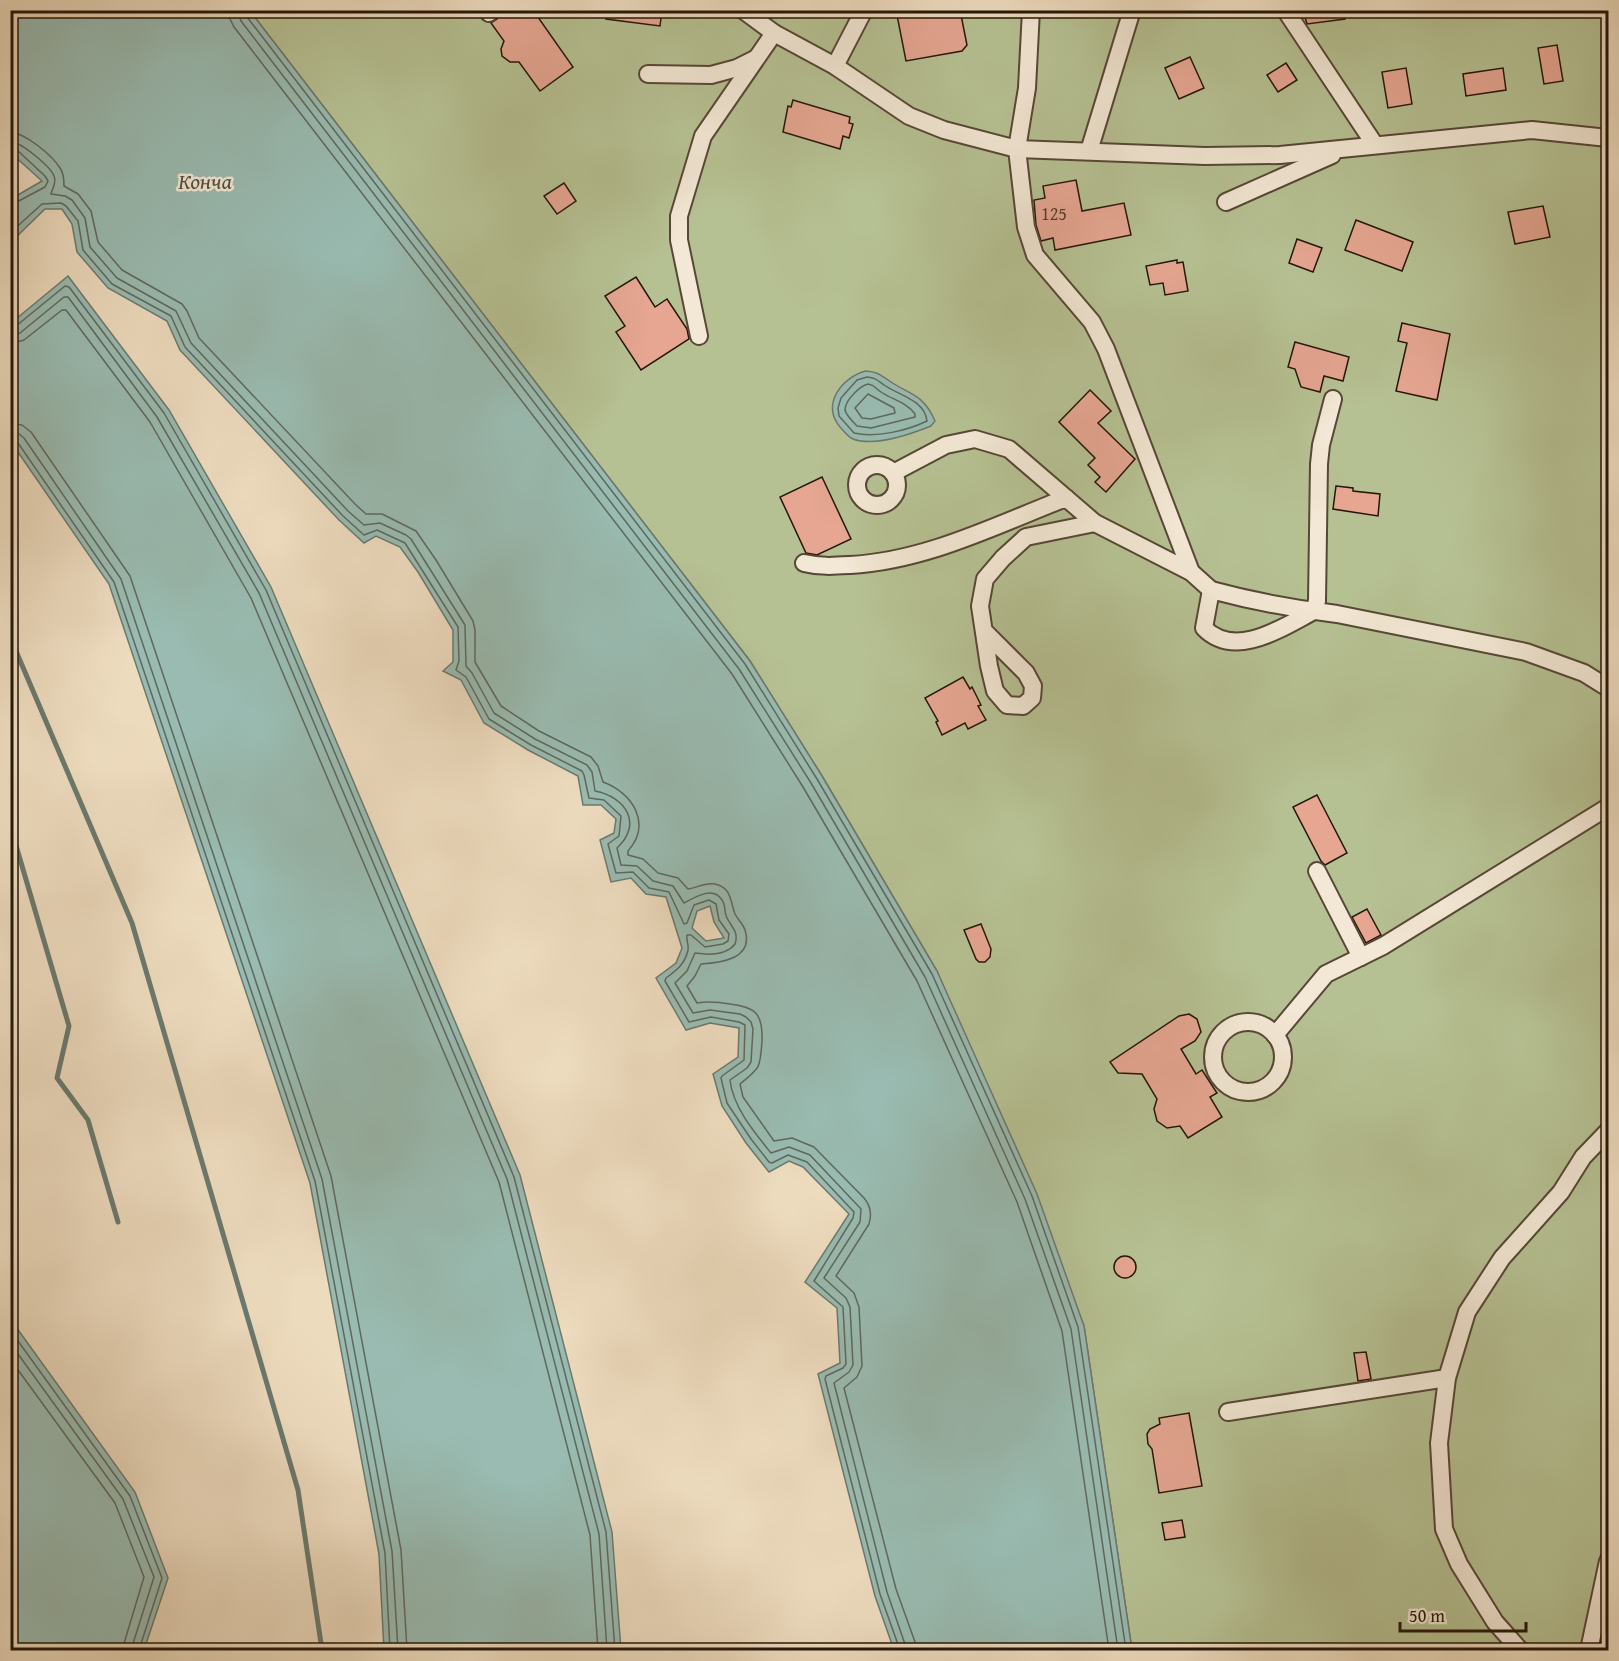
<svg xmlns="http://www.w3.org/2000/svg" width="1619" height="1661" font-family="'Gentium Book Plus',serif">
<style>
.green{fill:#b6c193;stroke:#6e6c4e;stroke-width:1.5}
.water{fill:#99bbb1;stroke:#6b796e;stroke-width:1.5;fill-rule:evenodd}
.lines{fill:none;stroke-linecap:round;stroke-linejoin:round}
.shore{stroke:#5f685d;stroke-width:1.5}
.stream{stroke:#6b796e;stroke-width:5}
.building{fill:#e6a692;stroke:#251609;stroke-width:1.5}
.minor-casing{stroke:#574736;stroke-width:20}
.minor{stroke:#f3e8d5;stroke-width:16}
.labels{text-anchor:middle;stroke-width:5;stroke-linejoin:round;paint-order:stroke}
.number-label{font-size:18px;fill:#553a2b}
.water-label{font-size:22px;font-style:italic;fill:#4e5044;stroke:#f3e8d5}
</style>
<rect width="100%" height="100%" fill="#eddbbe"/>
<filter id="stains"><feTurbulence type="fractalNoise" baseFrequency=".00333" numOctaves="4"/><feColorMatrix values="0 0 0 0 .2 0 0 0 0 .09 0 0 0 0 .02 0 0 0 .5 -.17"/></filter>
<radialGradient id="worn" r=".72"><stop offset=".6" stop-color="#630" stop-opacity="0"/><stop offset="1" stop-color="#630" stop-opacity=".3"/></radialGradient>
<!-- green -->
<path class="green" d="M250 11H1608V1650H1132L1084 1326 937 971 822 776 750 661Z"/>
<!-- water -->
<g class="water">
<path d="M11 10 250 11 750 661 822 776 937 971 1037 1194 1084 1326 1132 1650H894L875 1596 818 1374 840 1363 837 1308 805 1282 849 1214 803 1167 789 1161 769 1172 746 1143 722 1106 713 1074 738 1057 739 1028 710 1023 686 1030 656 978 676 963 682 948 666 897 646 894 631 878 611 882 600 840 614 833 616 819 601 805H583L578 776 528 750 484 723 461 680 443 671 453 662V630L418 572 400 547 376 536 364 543 339 520 180 350 167 321 108 288 77 252 72 224 62 209H45L11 242V199L42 181 11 153ZM710 906 714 922 724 938 706 941 692 928 697 911Z"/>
<path d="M68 276 169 410 271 587 520 1175 612 1532 621 1650H384L379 1554 310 1183 109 584 11 442V323Z"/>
<path d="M866 371C877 372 879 374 888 380 909 395 923 393 935 421L931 426C911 434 874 447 853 439 848 437 844 431 840 427 821 404 842 377 866 371Z"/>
<path d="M11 1320 135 1492 168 1578 144 1650H11Z"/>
</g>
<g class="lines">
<!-- shore -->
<g class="shore">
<path d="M229 10 230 19 234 27 732 674 803 787 917 981 1017 1202 1062 1331 1109 1650"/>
<path d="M238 10 241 21 739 669 811 783 925 977 1025 1199 1071 1329 1118 1650"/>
<path d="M246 10 247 17 745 664 817 779 932 974 1032 1196 1078 1327 1126 1650"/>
<path d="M10 132C25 133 52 155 60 168 64 173 64 180 64 186L78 194 91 211 98 242 122 270 182 304 187 311 199 338 355 504 366 514H382L416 531 436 560 473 621 475 630V662L501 706 539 731 591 757 598 766 603 782C633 793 652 824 628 851V855L643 859 658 873 678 878 688 889C697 888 705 882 715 884 732 888 730 901 735 914 738 920 743 924 745 930 754 959 720 963 701 964L695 976 687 986 697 1003C709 1001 718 1002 730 1004 756 1007 763 1014 762 1041 760 1068 761 1067 740 1084L743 1097 774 1141 792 1138 814 1147 864 1198C871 1206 872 1214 869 1224L836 1276 854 1293 859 1307 862 1366 857 1377 844 1388 896 1589 915 1642 916 1650"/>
<path d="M10 141C21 142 51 167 54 176 57 183 52 189 51 194L65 196 72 200 85 218 90 247 117 278 176 311 191 343 348 511 364 525 380 523 406 535 411 539 465 625 466 666 472 673 494 713 535 739 587 765 592 772 595 791C626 797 643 824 617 848L621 865 637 866 653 881 673 886 684 903C694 898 713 885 722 900 726 905 724 913 727 918 732 928 739 932 735 944 726 956 708 955 695 953L687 971 675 983 693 1013 710 1010 740 1014 746 1017 751 1022 753 1029 751 1062 747 1068 730 1080C733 1107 754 1132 771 1153L789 1147 810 1155 861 1209 860 1222 824 1278 846 1298 850 1307 853 1365 849 1372 834 1383 887 1592 907 1650"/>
<path d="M10 149 17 150 45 176 48 181 45 187 15 203 10 204"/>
<path d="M10 233 42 204 61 203 66 206 78 221 83 250 112 284 171 316 185 347 343 516 364 535 377 530 405 543 458 627 459 661 456 670 466 677 489 719 531 745 582 771 584 775 589 798 604 800 621 816 619 836 608 844 616 873 633 872 649 888 669 892 684 924 687 923 694 905 709 900 716 904 719 920 729 934 728 941 723 944 705 947 691 935H687C686 940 689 945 688 950 685 964 677 970 666 978L665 981 689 1022 711 1017 739 1022 745 1025 744 1060 722 1076 721 1078 727 1103 751 1139 769 1162 772 1163 788 1155 807 1162 854 1212 853 1218 814 1281 843 1307 846 1364 843 1368 826 1376 825 1379 880 1594 900 1650"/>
<path d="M10 327 16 326 65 286 69 287 164 413 266 590 514 1177 606 1532 615 1650"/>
<path d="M10 335 20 333 64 297H68L157 417 259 593 507 1179 599 1534 607 1650"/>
<path d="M10 344 24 340 62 310H66L150 422 251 598 499 1182 590 1535 598 1650"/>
<path d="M867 377C876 378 877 380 884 385 898 395 925 400 927 421 906 431 876 438 854 433L839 416 838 408 841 398 857 380Z"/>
<path d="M868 384C875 385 875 388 881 392 893 400 906 402 915 414V417L871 428 857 426C853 422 846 415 845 410 845 400 860 386 868 384Z"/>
<path d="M868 394 894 408 895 413 871 419 862 418 855 408Z"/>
<path d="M10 423 22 425 31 432 130 576 331 1176 401 1550 407 1650"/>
<path d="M10 432 18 433 24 438 121 579 322 1179 392 1551 398 1650"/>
<path d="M10 440 18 443 114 582 315 1181 385 1553 390 1650"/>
<path d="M10 1330 130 1496 162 1578 139 1650"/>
<path d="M10 1343 123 1499 154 1577 131 1650"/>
<path d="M10 1359 115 1503 144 1577 122 1650"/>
</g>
<!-- stream -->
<g class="stream">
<path d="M10 637 132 923 298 1490 322 1650"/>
<path d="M10 825 69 1026 57 1078 88 1120 118 1222"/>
</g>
</g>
<!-- building -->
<g class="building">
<path d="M501 10H533L573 67 540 91 519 62H510L502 56 501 49 504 41 491 23 497 19Z"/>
<path d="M606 10H662L660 26 606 19Z"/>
<path d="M896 10H960L967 45 962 51 906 61Z"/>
<path d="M1303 10H1345V19L1307 24Z"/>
<path d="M1557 45 1563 81 1544 84 1538 48Z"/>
<path d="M1190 57 1204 88 1179 99 1165 68Z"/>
<path d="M1286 63 1297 80 1278 92 1267 75Z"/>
<path d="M1406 68 1412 104 1388 108 1382 72Z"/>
<path d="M1503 68 1506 90 1466 96 1463 74Z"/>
<path d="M793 100 850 117 849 123 853 124 849 138 843 136 840 149 783 132 788 106 791 107Z"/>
<path d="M1076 180 1082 211 1124 203 1131 235 1055 250 1053 238 1041 241 1036 225 1034 200 1045 198 1043 186Z"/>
<path d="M564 183 576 201 557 214 544 196Z"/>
<path d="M1543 206 1550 237 1515 244 1508 212Z"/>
<path d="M1356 220 1413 242 1402 271 1345 250Z"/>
<path d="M1297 239 1322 248 1313 272 1289 263Z"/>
<path d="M1177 260V263L1183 262 1188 291 1165 295 1163 283 1150 285 1146 266Z"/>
<path d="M636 277 655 307 667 299 687 329 689 339 641 370 616 332 625 326 605 296Z"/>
<path d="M1402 323 1450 334 1437 400 1396 391 1407 343 1398 341Z"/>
<path d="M1295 342 1349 357 1343 381 1324 376 1320 392 1301 387 1295 369 1288 367Z"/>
<path d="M1090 390 1111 411 1098 423 1135 459 1106 492 1095 482 1100 477 1088 465 1095 458 1059 422Z"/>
<path d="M822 477 851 539 817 555 806 553 780 497Z"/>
<path d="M1336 486 1353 488V491L1380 494 1378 516 1333 509Z"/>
<path d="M963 677 970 689 972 687 981 705 978 706 986 720 968 729 965 723 942 735 936 722 938 721 925 698Z"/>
<path d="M1317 795 1347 853 1325 865 1321 861 1293 807Z"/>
<path d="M1367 909 1381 935 1366 943 1352 917Z"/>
<path d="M981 924 991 949 990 957 985 962H979L976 959 964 930Z"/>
<path d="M1189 1014 1197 1019 1201 1032 1195 1041 1181 1049 1196 1074 1202 1070 1217 1093 1210 1097 1222 1117 1188 1138 1180 1126 1167 1128 1157 1121 1154 1109 1157 1099 1142 1074 1118 1073 1110 1062 1179 1016Z"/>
<circle cx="1125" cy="1267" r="11"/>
<path d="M1366 1352 1371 1379 1358 1381 1354 1353Z"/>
<path d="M1189 1413 1202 1486 1159 1493 1152 1449 1148 1444 1147 1434 1150 1429 1160 1424 1159 1418Z"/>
<path d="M1182 1520 1185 1537 1165 1540 1162 1523Z"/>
</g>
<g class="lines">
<!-- minor casing -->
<g class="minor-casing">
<g id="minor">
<path d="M488 10 489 13"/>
<path d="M743 10 774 33 835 66 909 116 944 130 1017 149 1205 156 1280 155 1532 130 1608 138"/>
<path d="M1031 10 1027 88 1017 149 1026 227 1035 255 1092 322 1106 349 1191 572"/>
<path d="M1286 11 1375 145"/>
<path d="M835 66 864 10"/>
<path d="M648 74 711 75 737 68 755 59"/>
<path d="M1089 151 1132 10"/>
<path d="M1226 202 1332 155"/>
<path d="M699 336 679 240V216L703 136 774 33"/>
<path d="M1333 399 1321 445 1319 464 1317 601 1314 611C1283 627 1235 660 1204 628L1211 590C1252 601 1294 609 1337 614L1526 652 1584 673 1608 688"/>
<circle cx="877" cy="485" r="20"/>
<path d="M893 473 946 445 975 439 1009 449 1066 498"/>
<path d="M804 563C820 567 834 566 850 565 926 561 996 525 1066 498L1095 523 1191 572 1211 590"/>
<path d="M984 631 1026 673 1033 686 1032 698 1023 706 1007 705 995 691 989 666 980 606 985 579 1003 558 1026 537 1095 523"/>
<path d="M1317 871 1361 957"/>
<circle cx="1248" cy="1057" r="35"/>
<path d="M1275 1035 1326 974 1383 946 1608 807"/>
<path d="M1228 1412 1447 1378"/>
<path d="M1520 1650 1495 1622 1459 1564 1444 1529 1439 1443 1447 1378 1467 1312 1502 1258 1561 1192 1583 1157 1608 1131"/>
<path d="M1589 1650 1608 1561"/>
</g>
</g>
<!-- minor -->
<use href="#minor" class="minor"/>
</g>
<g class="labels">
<!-- number labels -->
<g class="number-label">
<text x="1054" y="220">125</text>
</g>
<!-- water labels -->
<g class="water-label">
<text x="205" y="189">Конча</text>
</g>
</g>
<!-- margin -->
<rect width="1619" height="1661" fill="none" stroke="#eddbbe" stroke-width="36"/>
<rect x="12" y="12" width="1595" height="1637" fill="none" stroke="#251609" stroke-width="3"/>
<rect x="18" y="18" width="1583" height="1625" fill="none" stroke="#251609" stroke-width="1.5"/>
<!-- scale -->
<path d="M1400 1622v9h126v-9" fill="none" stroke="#251609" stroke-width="3"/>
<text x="1409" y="1622" font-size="18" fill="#251609" stroke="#f3e8d5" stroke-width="4.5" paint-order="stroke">50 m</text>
<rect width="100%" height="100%" filter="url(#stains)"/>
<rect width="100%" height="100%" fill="url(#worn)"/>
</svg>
